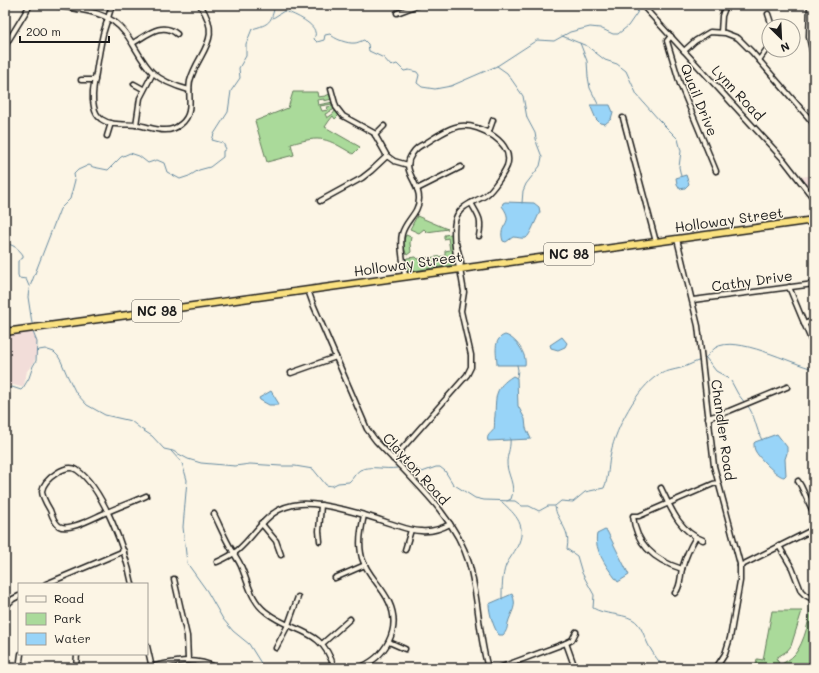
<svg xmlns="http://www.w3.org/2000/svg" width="819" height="673" font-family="Mali,sans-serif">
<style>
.built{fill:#f2ddd9}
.green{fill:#aada9a;stroke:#637b5b}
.water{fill:#98d4f8;stroke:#668aa0}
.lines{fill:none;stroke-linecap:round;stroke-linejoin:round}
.stream{stroke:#668aa0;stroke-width:1}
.minor-casing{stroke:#1c1c1c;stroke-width:7}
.highway-casing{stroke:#1c1c1c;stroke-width:9}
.minor{stroke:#fcf5e5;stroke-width:4}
.highway{stroke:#fae180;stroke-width:6}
.labels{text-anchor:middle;stroke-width:3;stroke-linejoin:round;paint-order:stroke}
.shield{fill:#fcf5e5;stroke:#5f5d58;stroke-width:1}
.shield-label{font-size:13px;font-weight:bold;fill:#1c1c1c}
.street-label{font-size:14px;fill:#1c1c1c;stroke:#fcf5e5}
</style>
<rect width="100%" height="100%" fill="#fcf5e5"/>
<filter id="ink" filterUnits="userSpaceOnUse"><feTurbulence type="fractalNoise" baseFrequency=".025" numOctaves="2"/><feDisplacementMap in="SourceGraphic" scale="8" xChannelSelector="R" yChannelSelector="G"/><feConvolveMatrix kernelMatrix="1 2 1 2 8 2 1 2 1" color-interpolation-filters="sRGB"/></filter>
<g filter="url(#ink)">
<!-- built -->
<g class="built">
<path d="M814 175V193L801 177Z"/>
<path d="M33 332 37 341 36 350 37 354 33 364 27 371 24 385 21 387 13 385 5 386V336Z"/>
</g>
<!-- green -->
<g class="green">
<path d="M293 92H317L318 97 325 96 330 94 332 99 324 101V99L317 100 318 105 333 102 332 104 320 106 322 111 328 110 327 107 333 106 335 109 325 114 327 118 333 114 335 111H337L339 115 335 119 333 116 329 121 325 127 360 147 353 154C326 138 322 135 291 144L294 155 267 162 255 121 288 108Z"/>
<path d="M417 216 445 228 448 229 427 232 424 229 419 233 410 229Z"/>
<path d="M451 234 453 238V265L407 272 406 260 407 258 416 257 418 259 445 256V251L450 250 448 238 444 239V235Z"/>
<path d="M406 235 411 237 410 243 411 252 407 255C403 249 403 240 406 235Z"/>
<path d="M814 601V668H755L757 659 763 660 772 611H802L791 646 787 651 776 658 780 665C785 662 791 659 795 654 804 643 811 617 810 603Z"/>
</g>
<!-- water -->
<g class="water">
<path d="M590 105H610L613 112 611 119 605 124 600 123 596 119Z"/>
<path d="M686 175 689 184 685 188 680 189 677 184 676 178Z"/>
<path d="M505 202 534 203 539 207 540 212C537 217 530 236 526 238 522 239 517 237 513 237L506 242 503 241C497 223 516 225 502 206L503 203Z"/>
<path d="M505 335C516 338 527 354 525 365H497C497 355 492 339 505 335Z"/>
<path d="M562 337 567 343 565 347 558 350 551 348 550 345Z"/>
<path d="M513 376 517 378 518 406 525 419 526 428 531 439 488 441C486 435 491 434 494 429 495 425 494 420 495 416 496 396 494 388 513 376Z"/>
<path d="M271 391 279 404 278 405H269L260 400 259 398Z"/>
<path d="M777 434 787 447V453L785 459 786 475 784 477C778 477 760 459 756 452 754 449 754 447 754 443L755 442Z"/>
<path d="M605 530 607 531 629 575 618 582C609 570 593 550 597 534Z"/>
<path d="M512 594C518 606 511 612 508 623 507 628 507 631 503 635H499C494 629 489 613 489 604Z"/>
</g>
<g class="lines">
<!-- stream -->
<g class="stream">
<path d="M273 18 284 11C292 13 314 23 315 32 316 34 315 36 314 39L317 42 324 40 325 35 330 34C334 39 348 44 355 43 357 43 361 41 364 40L368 44 369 51 384 58 391 66 397 64 404 71 409 70 417 72 419 75 417 83 422 87 435 89 451 86 497 66 537 40 554 41 570 32 590 27 600 28 613 34H618L628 26 637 13 639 6"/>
<path d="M562 36 587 46 605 60 617 64 626 71 637 95 659 120 678 139 681 151 679 167 681 176"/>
<path d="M580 43 587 61 588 77 590 88 598 104"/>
<path d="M497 66 507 73 523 96 527 118 535 133 537 144 542 157 540 166 526 184 523 191 522 203"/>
<path d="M5 244C12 243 20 250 23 255V258L18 261V275L19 278 26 279 29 286"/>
<path d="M32 323 28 297 29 289 60 209 70 199 75 180 74 174 78 170 89 165 93 167 108 170 121 157 130 153 139 156 148 163 157 160 164 163 167 172 180 179 189 176 199 170 210 167 223 157V151L226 149 223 143 212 140 214 134 228 112 231 91 240 78 239 68 246 56V44L252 29C270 24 271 23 275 5"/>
<path d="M37 352 39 350 45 349 54 352 58 356 61 361 67 375 76 393 87 405 105 415 131 421 141 429 152 436 164 449 173 451 188 459 201 463 235 466 250 464 281 466H295L313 469 326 485 332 486 338 483 349 482C353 479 355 473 360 470 371 465 385 470 397 468"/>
<path d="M706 358 716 371 727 377 731 381 738 394 745 403"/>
<path d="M704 359C708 356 711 351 715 348 736 334 791 364 814 369"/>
<path d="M517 377 518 370 517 365"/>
<path d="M5 390 12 387 21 390 23 388 29 378 33 366 36 361 37 342 33 332"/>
<path d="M747 405C755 414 756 430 762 440"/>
<path d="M171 451 182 463 187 480 183 527 187 563 207 591 223 619 233 631 249 644 264 668"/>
<path d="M403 463C411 460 415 469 422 472L436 467H440L445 471 453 484 475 498 484 500 515 501 522 506H529L539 511 548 506H555L561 501 573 502 585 492 604 488C609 477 608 464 611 452 616 428 637 388 658 375 666 371 673 370 681 368 688 366 694 362 701 360"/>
<path d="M507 501 511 499C517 485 506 474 507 461 508 452 511 447 510 438"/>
<path d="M555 507C556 510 556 513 558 516 564 528 570 534 567 549L577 556 582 573 594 595 593 608C605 615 620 613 632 619 642 624 644 638 650 648 654 655 659 662 665 668"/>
<path d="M502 599C502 588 502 576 506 565 509 559 514 553 517 547 528 526 516 515 502 502"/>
</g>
<!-- minor casing -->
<g class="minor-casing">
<g id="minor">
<path d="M54 5C74 9 96 10 113 21 132 34 137 58 153 73 162 81 178 87 189 90"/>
<path d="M112 5C109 15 106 24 103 34 100 47 98 60 96 73 94 84 91 96 94 107 95 112 97 116 101 119 111 126 125 124 137 125 152 127 167 136 181 124 195 113 187 96 190 81 198 51 224 40 200 5"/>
<path d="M642 5 783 159 814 199"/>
<path d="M810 5 809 37 814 59"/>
<path d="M397 13 418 5"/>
<path d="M768 14 772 26"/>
<path d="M721 32 722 16 726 5"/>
<path d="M671 36 667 41 680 84 716 171"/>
<path d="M133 43C147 35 162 21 177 34"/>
<path d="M5 46 30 5"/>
<path d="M684 51 695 41 710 32 725 33 738 38 752 52 814 124"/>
<path d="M759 60 769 46"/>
<path d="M81 80H95"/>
<path d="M134 84 143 89"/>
<path d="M331 89 336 107 343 116 374 133 387 156 394 161 408 165"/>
<path d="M623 118 656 242"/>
<path d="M136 125 140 98 153 73"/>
<path d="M488 134 493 120"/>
<path d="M375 135 384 126"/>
<path d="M107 136 111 123"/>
<path d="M417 189 461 167"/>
<path d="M320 201 362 178 371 171 387 156"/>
<path d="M471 203C479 217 482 219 479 236"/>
<path d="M677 239 698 326 714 466 740 564V581L730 638 725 654 716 668"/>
<path d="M405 276C404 264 399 245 402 234 405 221 419 213 419 199 420 182 400 171 412 154 416 148 419 146 426 143 436 137 449 127 461 126 480 124 515 143 507 166 504 173 493 190 486 195 476 202 460 205 456 218 452 229 455 259 460 269"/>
<path d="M789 287 814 347"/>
<path d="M308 290 313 304 367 429 376 441C409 477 455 515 469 563 479 598 478 634 488 668"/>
<path d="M693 300 814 284"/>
<path d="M804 324 814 320"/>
<path d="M291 373 336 357"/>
<path d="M708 418 729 411 787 387"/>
<path d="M393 459 467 375 471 367V355L461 311 464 292 460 269 461 262 456 243"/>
<path d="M798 481 801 486 814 514"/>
<path d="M661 488C671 509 680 532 703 540"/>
<path d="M214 514C220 526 225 539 232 550 235 556 239 561 241 566 248 582 251 601 266 612 293 634 323 627 334 668"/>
<path d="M261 523 276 541 281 555"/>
<path d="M320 541 319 531 321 505"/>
<path d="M779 546 792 568 801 591 805 595 814 600"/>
<path d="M405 550 411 530"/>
<path d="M217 562C224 559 232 555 238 550 260 531 266 507 300 504 323 502 366 515 389 523 399 526 410 531 421 531 431 532 441 529 450 524"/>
<path d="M740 566 814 529"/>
<path d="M682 569C656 561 636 545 633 516H639L713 484 718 483"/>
<path d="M335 578 365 565"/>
<path d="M174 579 187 636 188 660"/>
<path d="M46 584 124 551"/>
<path d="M132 584C126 553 104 489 77 470 66 463 44 479 42 491 42 497 47 505 50 510 52 516 54 522 59 526 69 532 95 517 105 513 118 507 132 502 146 496"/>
<path d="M675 593C681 587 680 577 682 569 685 558 690 547 696 537"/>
<path d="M5 607 13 599 19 596"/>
<path d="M389 642 405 649"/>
<path d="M566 643 575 668"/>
<path d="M322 644 350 619"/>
<path d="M147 646 152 668"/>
<path d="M276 648 288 625 298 597"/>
<path d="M19 668 21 654"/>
<path d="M76 668 77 654"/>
<path d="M146 668C171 662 194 656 217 668"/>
<path d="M358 668C385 658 402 630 389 602 382 586 367 575 362 558 358 543 361 530 364 515"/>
<path d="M499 668 566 643 572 640 576 632"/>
<path d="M588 668 592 666"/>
</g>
</g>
<!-- highway casing -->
<g class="highway-casing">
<path id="highway" d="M5 332 814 220"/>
</g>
<!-- minor -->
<use href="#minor" class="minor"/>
<!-- highway -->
<use href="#highway" class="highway"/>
</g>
</g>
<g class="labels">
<!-- shield labels -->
<g class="shield">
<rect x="544" y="243" width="50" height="22" rx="3"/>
<rect x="132" y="300" width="50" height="22" rx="3"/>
</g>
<g class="shield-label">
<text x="569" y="259">NC 98</text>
<text x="157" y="316">NC 98</text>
</g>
<!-- street labels -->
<g class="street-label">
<text transform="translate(738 93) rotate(47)" y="5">Lynn Road</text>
<text transform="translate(699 100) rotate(68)" y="5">Quail Drive</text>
<text transform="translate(729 220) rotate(-8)" y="5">Holloway Street</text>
<text transform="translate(408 264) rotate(-8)" y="5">Holloway Street</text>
<text transform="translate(752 281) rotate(-8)" y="5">Cathy Drive</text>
<text transform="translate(723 430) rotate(82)" y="5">Chandler Road</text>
<text transform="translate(416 469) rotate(48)" y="5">Clayton Road</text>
</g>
</g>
<!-- margin -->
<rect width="819" height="673" fill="none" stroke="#fcf5e5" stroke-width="20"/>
<rect x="10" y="10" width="799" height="653" fill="none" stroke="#1c1c1c" stroke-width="1.5" filter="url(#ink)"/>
<!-- legend -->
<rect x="18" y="583" width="130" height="72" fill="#fcf5e5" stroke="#a29e95"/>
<rect x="26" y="596" width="20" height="6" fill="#fcf5e5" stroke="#a29e95"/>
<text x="54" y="603" font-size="12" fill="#1c1c1c">Road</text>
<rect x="26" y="613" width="20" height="12" fill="#aada9a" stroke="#a29e95"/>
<text x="54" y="623" font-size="12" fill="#1c1c1c">Park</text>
<rect x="26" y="633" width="20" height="12" fill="#98d4f8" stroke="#a29e95"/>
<text x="54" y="643" font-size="12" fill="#1c1c1c">Water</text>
<!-- north arrow -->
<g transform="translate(781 38) rotate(156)"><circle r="19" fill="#fcf5e5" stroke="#a29e95"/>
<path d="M0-3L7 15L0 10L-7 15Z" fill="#1c1c1c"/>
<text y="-6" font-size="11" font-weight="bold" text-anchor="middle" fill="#1c1c1c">N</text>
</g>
<!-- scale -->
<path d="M20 36v6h89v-6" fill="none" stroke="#1c1c1c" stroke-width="2"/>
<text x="26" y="36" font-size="12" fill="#1c1c1c" stroke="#fcf5e5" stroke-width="3" paint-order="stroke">200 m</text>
</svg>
